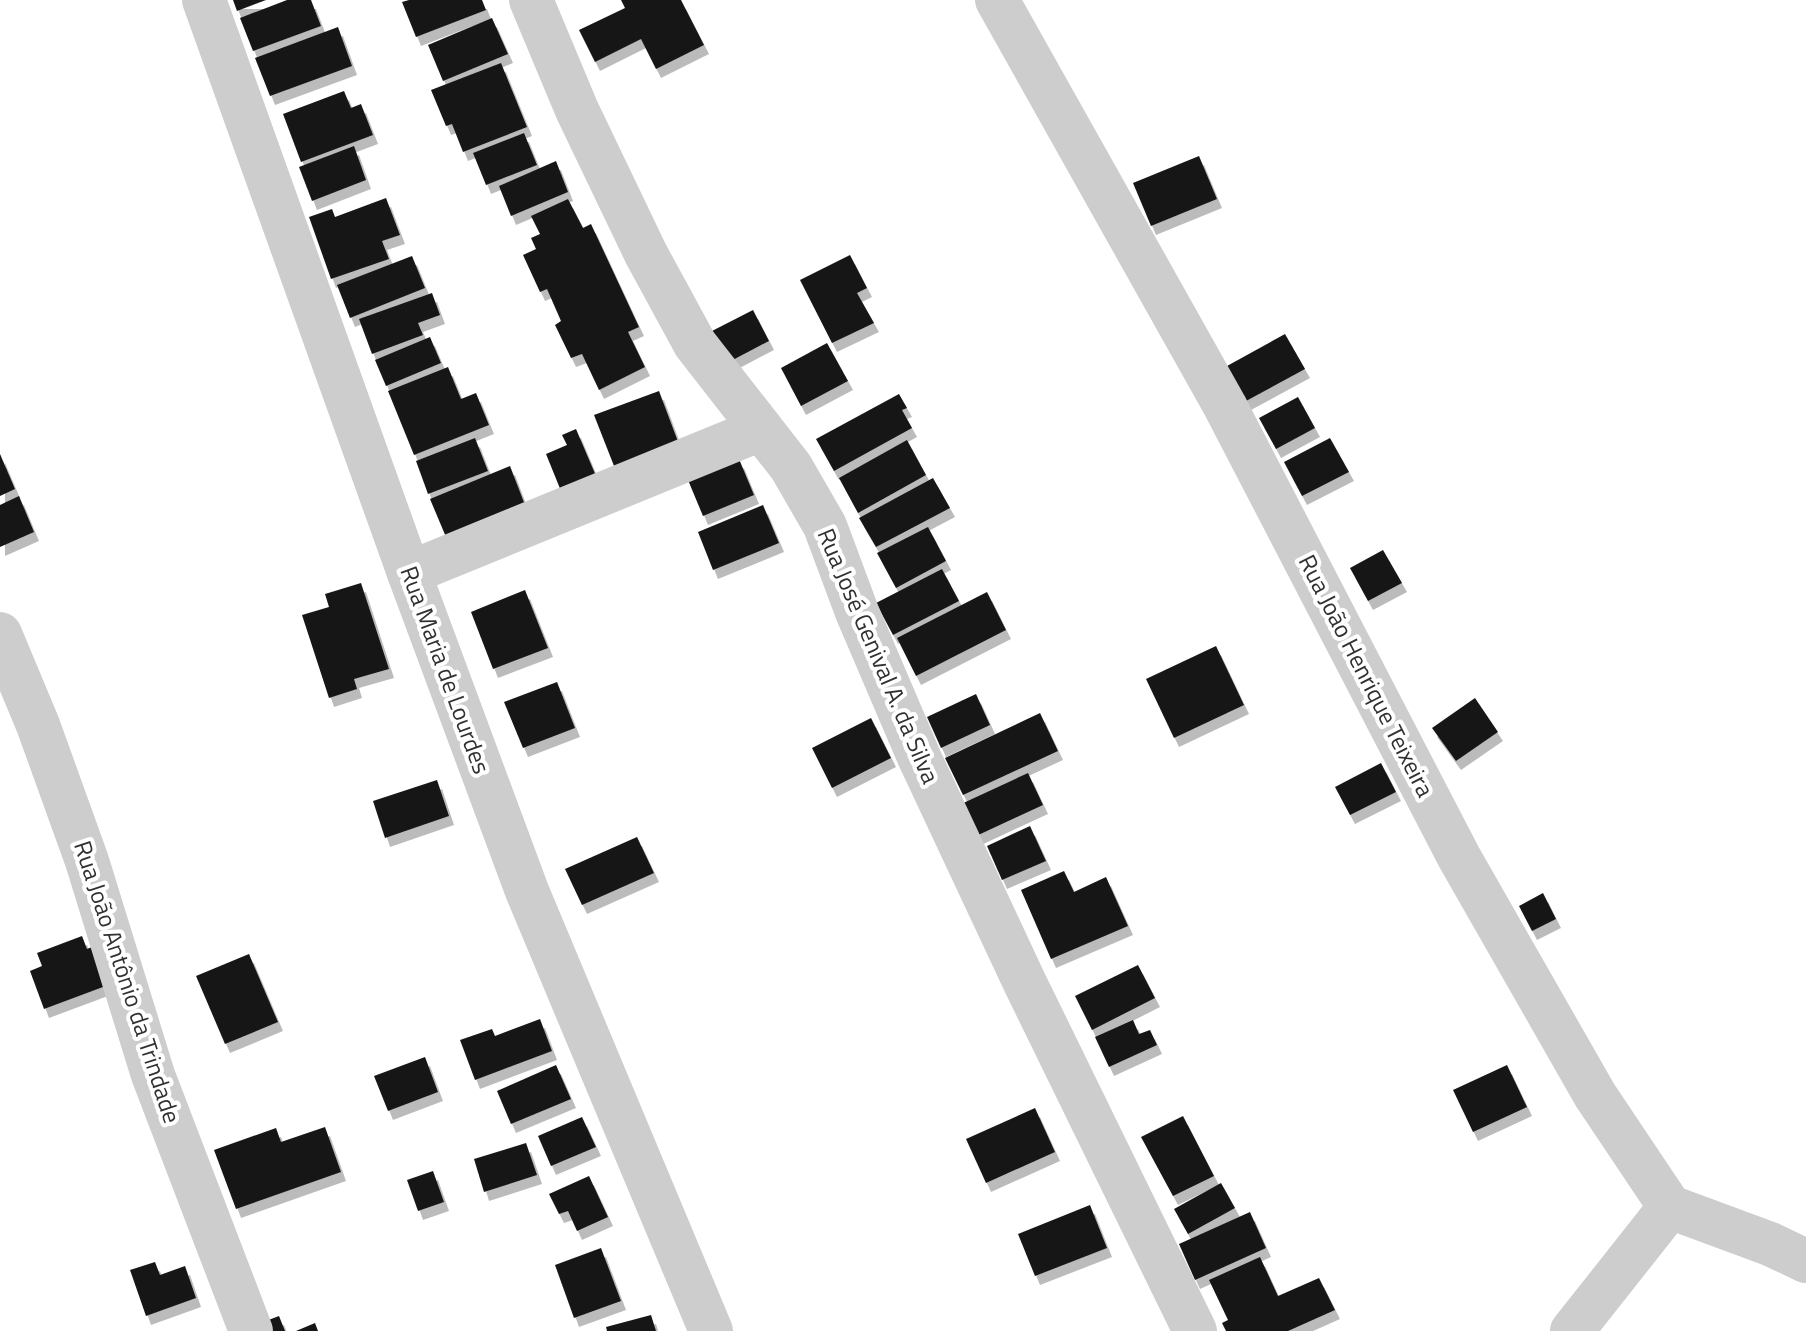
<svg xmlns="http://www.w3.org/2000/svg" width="1806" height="1331" font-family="'Titillium Web',sans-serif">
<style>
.building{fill:#171717;filter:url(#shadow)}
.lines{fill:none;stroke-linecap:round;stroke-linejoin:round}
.minor{stroke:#cdcdcd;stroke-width:44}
.labels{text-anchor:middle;stroke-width:8;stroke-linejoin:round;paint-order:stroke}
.street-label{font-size:24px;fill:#303030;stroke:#fff}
</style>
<defs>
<filter id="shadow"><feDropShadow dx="5" dy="9" stdDeviation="0" flood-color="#0004"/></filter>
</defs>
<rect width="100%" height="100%" fill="#fff"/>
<!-- building -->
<g class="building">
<path d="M233 0H266L237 11Z"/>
<path d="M287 0H311L321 26 253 51 240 18Z"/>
<path d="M409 0H482L486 10 416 37 402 2Z"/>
<path d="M621 0H681L704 45 656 69 641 39 595 62 579 30 625 8Z"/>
<path d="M492 18 508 54 443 81 428 45Z"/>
<path d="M338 27 352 66 270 96 255 58Z"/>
<path d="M501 63 527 127 463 152 452 124 446 126 431 90Z"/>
<path d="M344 91 351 108 361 104 373 135 301 162 283 114Z"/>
<path d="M524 133 537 165 486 185 473 153Z"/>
<path d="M354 146 366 180 312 201 299 167Z"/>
<path d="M1199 156 1217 199 1151 226 1133 183Z"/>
<path d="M556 161 568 192 511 216 499 186Z"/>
<path d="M386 198 400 235 382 241 389 259 331 279 309 217 332 209 335 217Z"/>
<path d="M568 199 583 228 591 224 639 327 628 332 645 367 599 390 582 354 571 358 555 325 561 321 547 289 540 292 523 255 536 249 531 238 540 234 531 216Z"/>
<path d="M850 255 867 288 857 293 874 323 832 343 800 280Z"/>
<path d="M412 256 425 288 350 318 337 285Z"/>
<path d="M432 293 440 315 418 323 423 335 372 354 359 319Z"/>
<path d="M753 310 769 341 727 363 710 332Z"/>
<path d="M1285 334 1305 369 1246 401 1227 366Z"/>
<path d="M430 337 441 363 386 386 375 360Z"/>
<path d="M827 343 848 381 801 406 781 368Z"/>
<path d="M448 367 461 399 476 393 489 425 414 455 388 391Z"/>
<path d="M659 391 680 447 616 471 594 415Z"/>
<path d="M899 394 907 408 902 410 912 428 834 471 816 439Z"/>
<path d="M1298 397 1315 428 1276 449 1259 418Z"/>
<path d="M576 429 596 476 561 491 546 454 567 445 562 435Z"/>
<path d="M475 438 488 471 428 494 416 461Z"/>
<path d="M1330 438 1349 472 1302 496 1284 462Z"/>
<path d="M907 440 926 475 858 513 839 478Z"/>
<path d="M0 454 15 489 0 496Z"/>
<path d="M739 459 754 495 703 516 688 480Z"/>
<path d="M510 466 525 505 446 537 430 499Z"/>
<path d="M933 478 950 508 876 547 859 518Z"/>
<path d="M19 496 34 532 0 547V505Z"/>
<path d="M763 505 779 543 713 570 698 532Z"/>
<path d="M928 527 946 561 896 588 877 553Z"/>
<path d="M1383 550 1402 583 1368 601 1350 568Z"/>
<path d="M942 569 959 601 893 635 876 603Z"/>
<path d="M361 583 389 669 354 679 357 689 329 698 302 615 329 607 325 594Z"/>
<path d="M525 590 548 648 493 669 471 612Z"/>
<path d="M987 592 1006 630 916 676 897 638Z"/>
<path d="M1216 646 1244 705 1174 738 1146 679Z"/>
<path d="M557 682 575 728 523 748 504 702Z"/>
<path d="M976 694 990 725 941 748 927 717Z"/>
<path d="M1475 698 1498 732 1456 761 1432 728Z"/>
<path d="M1040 713 1058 751 963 795 945 758Z"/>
<path d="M871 718 891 758 832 788 812 748Z"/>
<path d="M1381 763 1396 792 1350 815 1335 787Z"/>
<path d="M1028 773 1043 805 974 837 959 805Z"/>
<path d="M437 780 449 816 385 838 373 801Z"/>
<path d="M1030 826 1046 861 1002 880 987 846Z"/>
<path d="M637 837 654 873 582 905 565 869Z"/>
<path d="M1064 871 1074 892 1106 877 1128 926 1051 959 1021 890Z"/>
<path d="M1543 893 1556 919 1532 931 1519 906Z"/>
<path d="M82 936 87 949 97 945 111 984 44 1009 30 971 42 966 37 953Z"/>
<path d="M249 954 278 1022 225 1044 196 976Z"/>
<path d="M1138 965 1155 998 1092 1030 1075 996Z"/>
<path d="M540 1019 552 1051 475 1080 460 1040 492 1029 495 1036Z"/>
<path d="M1133 1020 1139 1034 1150 1030 1157 1045 1109 1067 1095 1037Z"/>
<path d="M425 1057 438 1092 388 1111 374 1076Z"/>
<path d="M556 1065 571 1099 511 1124 497 1091Z"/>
<path d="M1507 1065 1527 1107 1473 1132 1453 1090Z"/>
<path d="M1035 1108 1055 1152 986 1183 966 1139Z"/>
<path d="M1183 1116 1214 1176 1173 1196 1141 1137Z"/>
<path d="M582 1117 596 1147 551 1166 538 1136Z"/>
<path d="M325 1127 341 1172 236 1209 214 1150 276 1128 281 1142Z"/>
<path d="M526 1143 537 1175 484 1192 474 1159Z"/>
<path d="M433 1171 444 1202 418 1211 407 1180Z"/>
<path d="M589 1176 608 1217 577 1231 568 1211 559 1214 549 1194Z"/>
<path d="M1221 1183 1235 1208 1188 1234 1174 1209Z"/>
<path d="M1090 1205 1107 1248 1035 1276 1018 1234Z"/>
<path d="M1250 1212 1266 1248 1195 1280 1179 1244Z"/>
<path d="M601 1248 621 1301 574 1318 555 1265Z"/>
<path d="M1260 1257 1278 1296 1319 1278 1335 1310 1288 1331H1226L1222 1323 1228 1320 1209 1280Z"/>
<path d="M155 1262 160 1275 185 1266 196 1298 146 1316 130 1270Z"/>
<path d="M651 1315 656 1331H607L606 1327Z"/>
<path d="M279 1316 285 1331H261L258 1324Z"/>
<path d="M315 1323 318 1331H296Z"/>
</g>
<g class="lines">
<!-- minor -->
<g class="minor">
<path d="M204 0 409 573 527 891 711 1331"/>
<path d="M531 0 577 110 646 254 695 344 791 467 825 526 857 612 919 757 1024 981 1195 1331"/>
<path d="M997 0 1225 406 1459 857 1595 1095 1670 1207 1572 1331"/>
<path d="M409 573 761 429"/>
<path d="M0 634 38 725 87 861 153 1075 251 1331"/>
<path d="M1670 1207 1770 1244 1806 1261"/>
</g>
</g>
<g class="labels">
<!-- street labels -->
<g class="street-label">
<text transform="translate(878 656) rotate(67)" y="8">Rua José Genival A. da Silva</text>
<text transform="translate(445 670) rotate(70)" y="8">Rua Maria de Lourdes</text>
<text transform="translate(1366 676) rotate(63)" y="8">Rua João Henrique Teixeira</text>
<text transform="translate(127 982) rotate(72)" y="8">Rua João Antônio da Trindade</text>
</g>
</g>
</svg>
